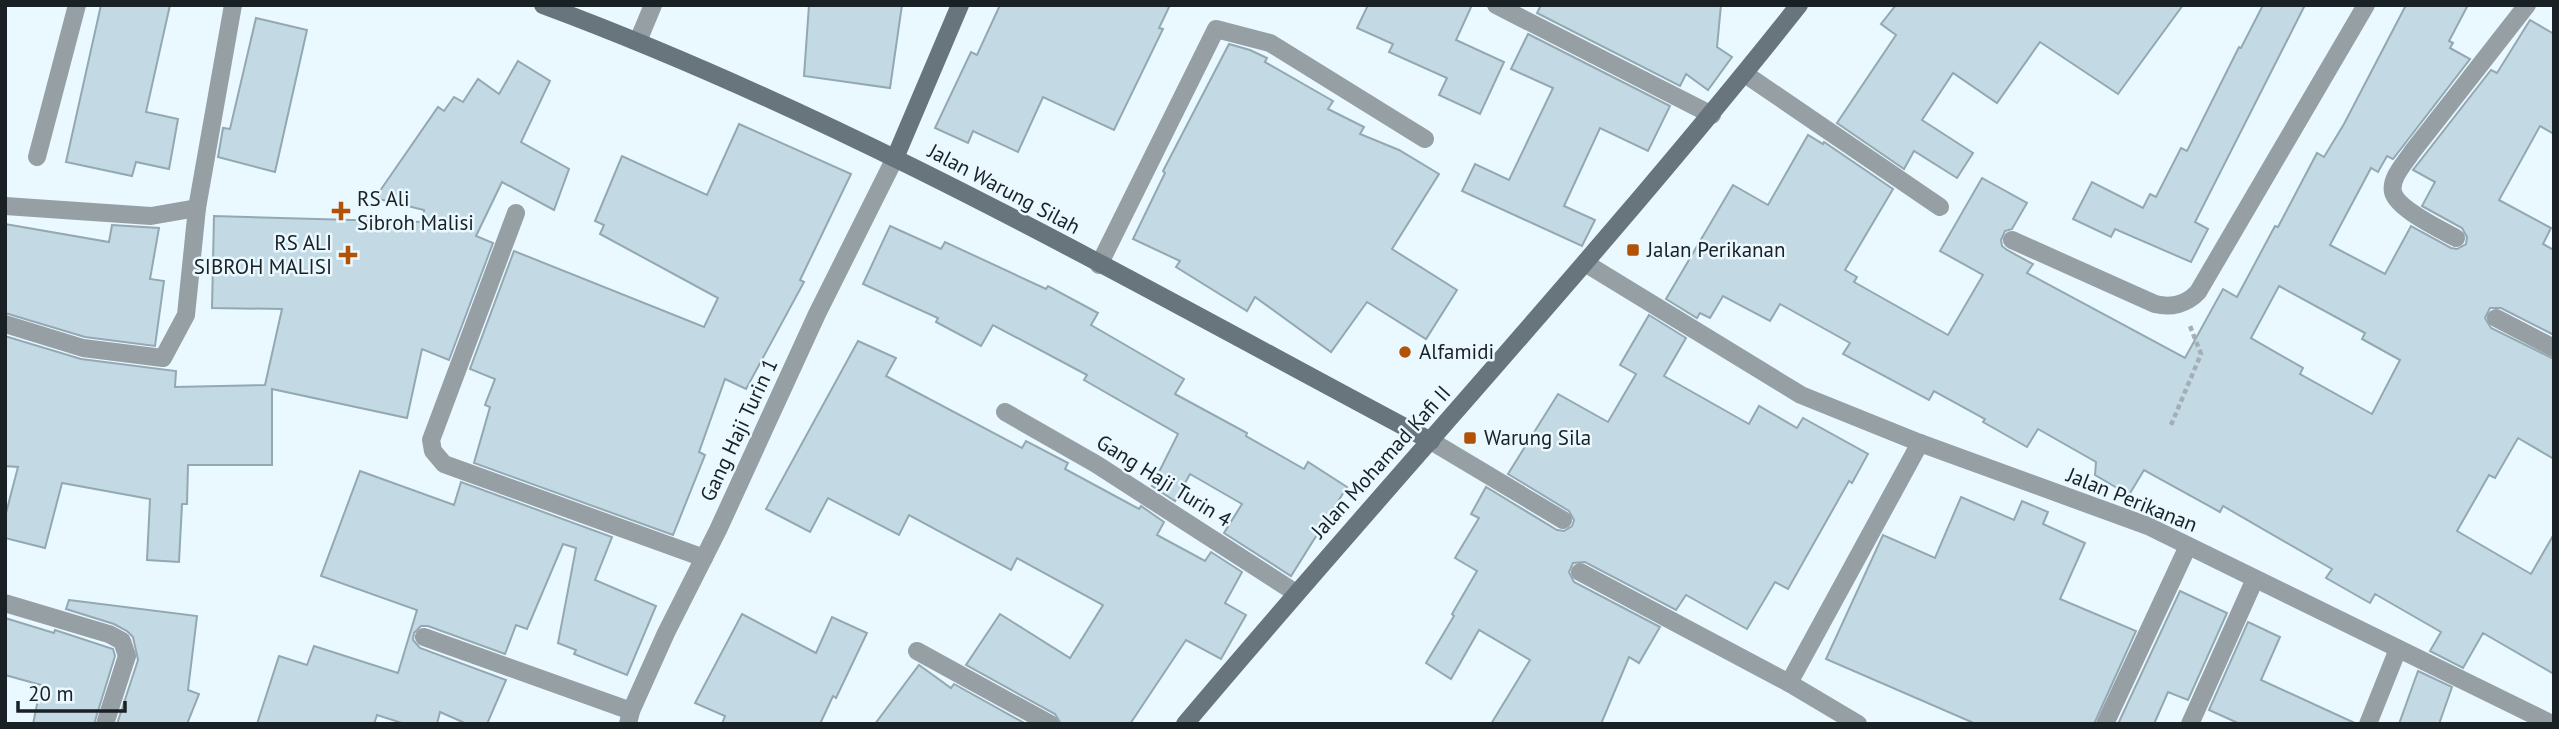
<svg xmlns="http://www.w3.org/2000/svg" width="2559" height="729" font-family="'PT Sans',sans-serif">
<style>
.building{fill:#c3dae5;stroke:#92a8b3;stroke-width:2;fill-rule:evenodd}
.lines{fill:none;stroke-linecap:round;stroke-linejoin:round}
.path{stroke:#a3afb5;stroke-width:4.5;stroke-dasharray:5 3.5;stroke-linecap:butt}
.street{stroke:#959fa4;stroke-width:18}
.secondary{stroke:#68757c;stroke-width:18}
.poi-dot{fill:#b15206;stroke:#eaf8ff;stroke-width:2.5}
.labels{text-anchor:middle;stroke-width:5;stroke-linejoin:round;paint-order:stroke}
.street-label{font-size:21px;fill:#192125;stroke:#eaf8ff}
.poi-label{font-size:21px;fill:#192125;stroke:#eaf8ff;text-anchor:start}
</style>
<rect width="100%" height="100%" fill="#eaf8ff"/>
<!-- building -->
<g class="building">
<path d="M101 5H170L146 112 178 119 169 169 136 162 132 176 66 162Z"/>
<path d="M809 5H902L890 88 804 76Z"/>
<path d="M1000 5H1170L1159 28 1163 29 1114 130 1043 97 1018 152 973 131 968 143 935 128 971 52 977 55Z"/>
<path d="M1368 5H1472L1456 40 1504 62 1480 114 1439 95 1447 78 1389 52 1393 44 1357 28Z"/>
<path d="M1541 5H1721L1717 47 1732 57 1708 90 1686 74 1680 86 1537 13Z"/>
<path d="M1896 5H2183L2118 94 2040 42 1997 103 1953 73 1922 120 1973 153 1957 178 1914 151 1904 169 1837 123 1896 35 1881 24Z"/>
<path d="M2263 5H2305L2195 222 2208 229 2191 262 2115 229 2111 237 2073 219 2092 182 2143 208 2150 194 2156 197 2181 148 2187 151 2239 47 2241 48Z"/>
<path d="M2406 5H2468L2449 41 2453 43 2450 48 2470 59 2393 159 2387 156 2378 172 2371 168 2330 245 2385 274 2411 226 2451 248 2457 249 2466 244 2467 237 2462 228 2422 206 2435 182 2413 170 2491 70 2497 73 2530 20 2554 34V134L2540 126 2499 200 2551 228 2543 244 2554 250V335L2501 308H2490L2485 318 2491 328 2554 359V459L2518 438 2495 478 2489 475 2457 531 2531 574 2554 534V674L2483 633 2463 668 2430 651 2441 632 2375 594 2370 603 2326 578 2332 569 2223 506 2220 512 2144 470 2129 495 2095 475 2096 462 2038 429 2027 447 1983 422 1985 419 1934 391 1929 400 1843 354 1850 343 1780 304 1770 321 1723 296 1710 318 1700 313 1697 318 1666 299 1733 185 1768 205 1808 135 1823 144 1824 142 1893 189 1845 270 1857 277 1854 282 1948 335 1983 275 1940 251 1982 178 2027 203 2012 229 2005 231 2001 240 2002 246 2007 250 2033 264 2027 273 2185 358 2223 289 2237 297 2275 226 2278 227 2317 153 2324 157 2344 124ZM2279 286 2365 333 2362 339 2400 360 2372 414 2300 374 2303 368 2251 338Z"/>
<path d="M256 18 307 30 275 172 218 157 223 128 230 129Z"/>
<path d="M1528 34 1670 106 1648 151 1600 128 1564 206 1595 220 1582 246 1462 191 1475 164 1509 180 1553 88 1511 69Z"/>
<path d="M1229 44 1250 50 1267 58 1265 62 1333 101 1328 109 1364 127 1360 134 1399 150 1439 174 1392 249 1457 290 1426 339 1367 302 1331 352 1255 297 1247 311 1176 267 1180 261 1133 239 1165 173 1163 171Z"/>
<path d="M518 61 550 81 521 142 569 169 554 210 502 182 476 236 493 243 449 360 422 349 407 418 272 389V465H188L187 504H182L179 562 147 560 150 499 62 483 45 548 5 538V517L18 467 5 466V336L81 359 176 371 175 387 265 385 282 309 212 308 214 216 423 222 424 210 375 198 438 107 444 111 454 97 463 102 478 79 499 94Z"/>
<path d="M739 124 851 174 800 280 804 282 746 389 725 379 699 452 705 455 673 535 474 463 490 407 485 405 495 379 470 369 514 251 704 327 718 298 600 234 604 225 595 221 622 156 707 195Z"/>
<path d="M5 224 109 242 112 225 159 228 150 279 164 281 155 346 85 337 5 313Z"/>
<path d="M890 226 941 249 945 242 1046 289 1048 286 1098 313 1091 325 1184 379 1175 394 1247 433 1246 436 1304 469 1308 462 1347 487 1291 576 1224 533 1242 504 1190 474 1175 501 1152 486 1178 434 1084 380 1087 375 993 325 981 346 936 322 938 318 863 284Z"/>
<path d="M1649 315 1686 338 1664 376 1749 424 1759 406 1797 428 1803 418 1868 454 1852 483 1849 481 1788 589 1775 582 1747 629 1686 595 1676 610 1585 562 1573 563 1569 572 1574 582 1660 627 1639 663 1629 657 1601 724H1491L1530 660 1479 630 1451 679 1426 663 1454 616 1452 614 1477 571 1455 558 1479 518 1471 514 1486 487 1557 530 1564 531 1572 526 1574 520 1569 511 1508 474 1558 394 1608 422 1636 374 1620 365Z"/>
<path d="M858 341 896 358 886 376 1022 448 1026 441 1068 463 1065 469 1139 509 1141 506 1164 522 1157 535 1205 561 1211 552 1242 572 1225 603 1246 615 1221 659 1186 640 1130 724H1061L1055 714 966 665 1000 614 1070 658 1103 605 1017 558 1011 570 909 515 899 535 828 498 810 532 766 509Z"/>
<path d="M360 471 454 505 461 482 612 537 595 580 656 606 627 675 574 654 576 650 558 643 576 548 563 544 527 629 516 625 505 654 428 626H421L414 633 413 640 420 648 506 680 487 724H467L440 712 437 724H405L377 715 374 724H257L279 656 307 665 314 646 398 673 417 610 321 576Z"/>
<path d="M1961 497 2014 520 2022 501 2048 512 2043 524 2085 543 2060 599 2136 631 2094 724H1976L1826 659 1883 535 1935 558Z"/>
<path d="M2180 591 2227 613 2188 700 2168 692 2154 724H2118Z"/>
<path d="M69 600 197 616 188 690 199 694 187 724H117L138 660 133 637 127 631 114 624 66 609Z"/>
<path d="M742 614 816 653 832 617 867 633 836 698 833 696 820 724H722L725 716 695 703Z"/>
<path d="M5 618 54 633 55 630 113 649 115 656 94 724H33L41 685 5 675Z"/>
<path d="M2248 622 2280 637 2261 680 2357 724H2240L2209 710Z"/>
<path d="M919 665 951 688 954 684 1026 724H875Z"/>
<path d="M2418 671 2452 687 2439 724H2399Z"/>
</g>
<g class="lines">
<!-- path -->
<path class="path" d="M2171 425 2201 354 2190 326"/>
<!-- street -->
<g class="street">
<path d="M1496 5 1712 115"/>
<path d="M638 41 653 5"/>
<path d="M1745 74 1940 207"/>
<path d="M37 157 77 5"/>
<path d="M5 206 151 216 197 208"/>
<path d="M516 213 431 440 433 451 444 464 704 558"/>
<path d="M2456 238C2440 229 2397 209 2393 192 2390 178 2405 163 2412 152L2527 5"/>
<path d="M2012 240 2155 304C2171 308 2187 304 2198 292L2366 5"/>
<path d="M1585 263 1801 395 1920 443 2148 526 2552 724"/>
<path d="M1099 265 1216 29 1270 43 1425 139"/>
<path d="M2496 318 2554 348"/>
<path d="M5 324 83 348 163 358 186 315 197 208 233 5"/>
<path d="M1005 412 1096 464 1296 593"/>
<path d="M1431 441 1563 520"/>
<path d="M1580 572 1789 683 1858 724"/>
<path d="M5 603 109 634 122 641 127 656 105 724"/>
<path d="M424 637 631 711"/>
<path d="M917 651 1050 724"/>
<path d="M1789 683 1920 443"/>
<path d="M628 724 631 711 666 633 718 530 817 314 895 158"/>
<path d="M2105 724 2188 546"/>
<path d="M2190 724 2255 579"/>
<path d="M2368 724 2398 649"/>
</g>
<!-- secondary -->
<g class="secondary">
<path d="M543 5C853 120 1141 287 1431 441"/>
<path d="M895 158 960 5"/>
<path d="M1185 724C1388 483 1603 252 1799 5"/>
</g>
</g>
<!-- markers -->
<g class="poi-dot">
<path d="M337.5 200.5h7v7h7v7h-7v7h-7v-7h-7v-7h7z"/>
<rect x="1626" y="243" width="14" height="14" rx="3.5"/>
<path d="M344.5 244.5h7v7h7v7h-7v7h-7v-7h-7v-7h7z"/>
<circle cx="1405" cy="352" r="7"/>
<rect x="1463" y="431" width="14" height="14" rx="3.5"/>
</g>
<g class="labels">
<!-- street labels -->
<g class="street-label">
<text transform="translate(1004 189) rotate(28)" y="7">Jalan Warung Silah</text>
<text transform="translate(739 430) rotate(-65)" y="7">Gang Haji Turin 1</text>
<text transform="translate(1381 462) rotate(-48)" y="7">Jalan Mohamad Kafi II</text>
<text transform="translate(1164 481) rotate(32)" y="7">Gang Haji Turin 4</text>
<text transform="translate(2132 500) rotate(22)" y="7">Jalan Perikanan</text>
</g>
<!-- poi labels -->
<g class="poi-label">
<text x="357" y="206">RS Ali<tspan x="357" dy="24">Sibroh Malisi</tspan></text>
<text x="332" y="250" text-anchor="end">RS ALI<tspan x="332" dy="24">SIBROH MALISI</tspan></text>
<text x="1647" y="257">Jalan Perikanan</text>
<text x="1419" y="359">Alfamidi</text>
<text x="1484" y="445">Warung Sila</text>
</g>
</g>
<!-- border -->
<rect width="2559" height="729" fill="none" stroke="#192125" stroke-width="14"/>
<!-- scale -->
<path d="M18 701v10h107v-10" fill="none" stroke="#192125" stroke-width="3.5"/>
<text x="28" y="701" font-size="21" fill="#192125" stroke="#eaf8ff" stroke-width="5" paint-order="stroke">20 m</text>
</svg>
